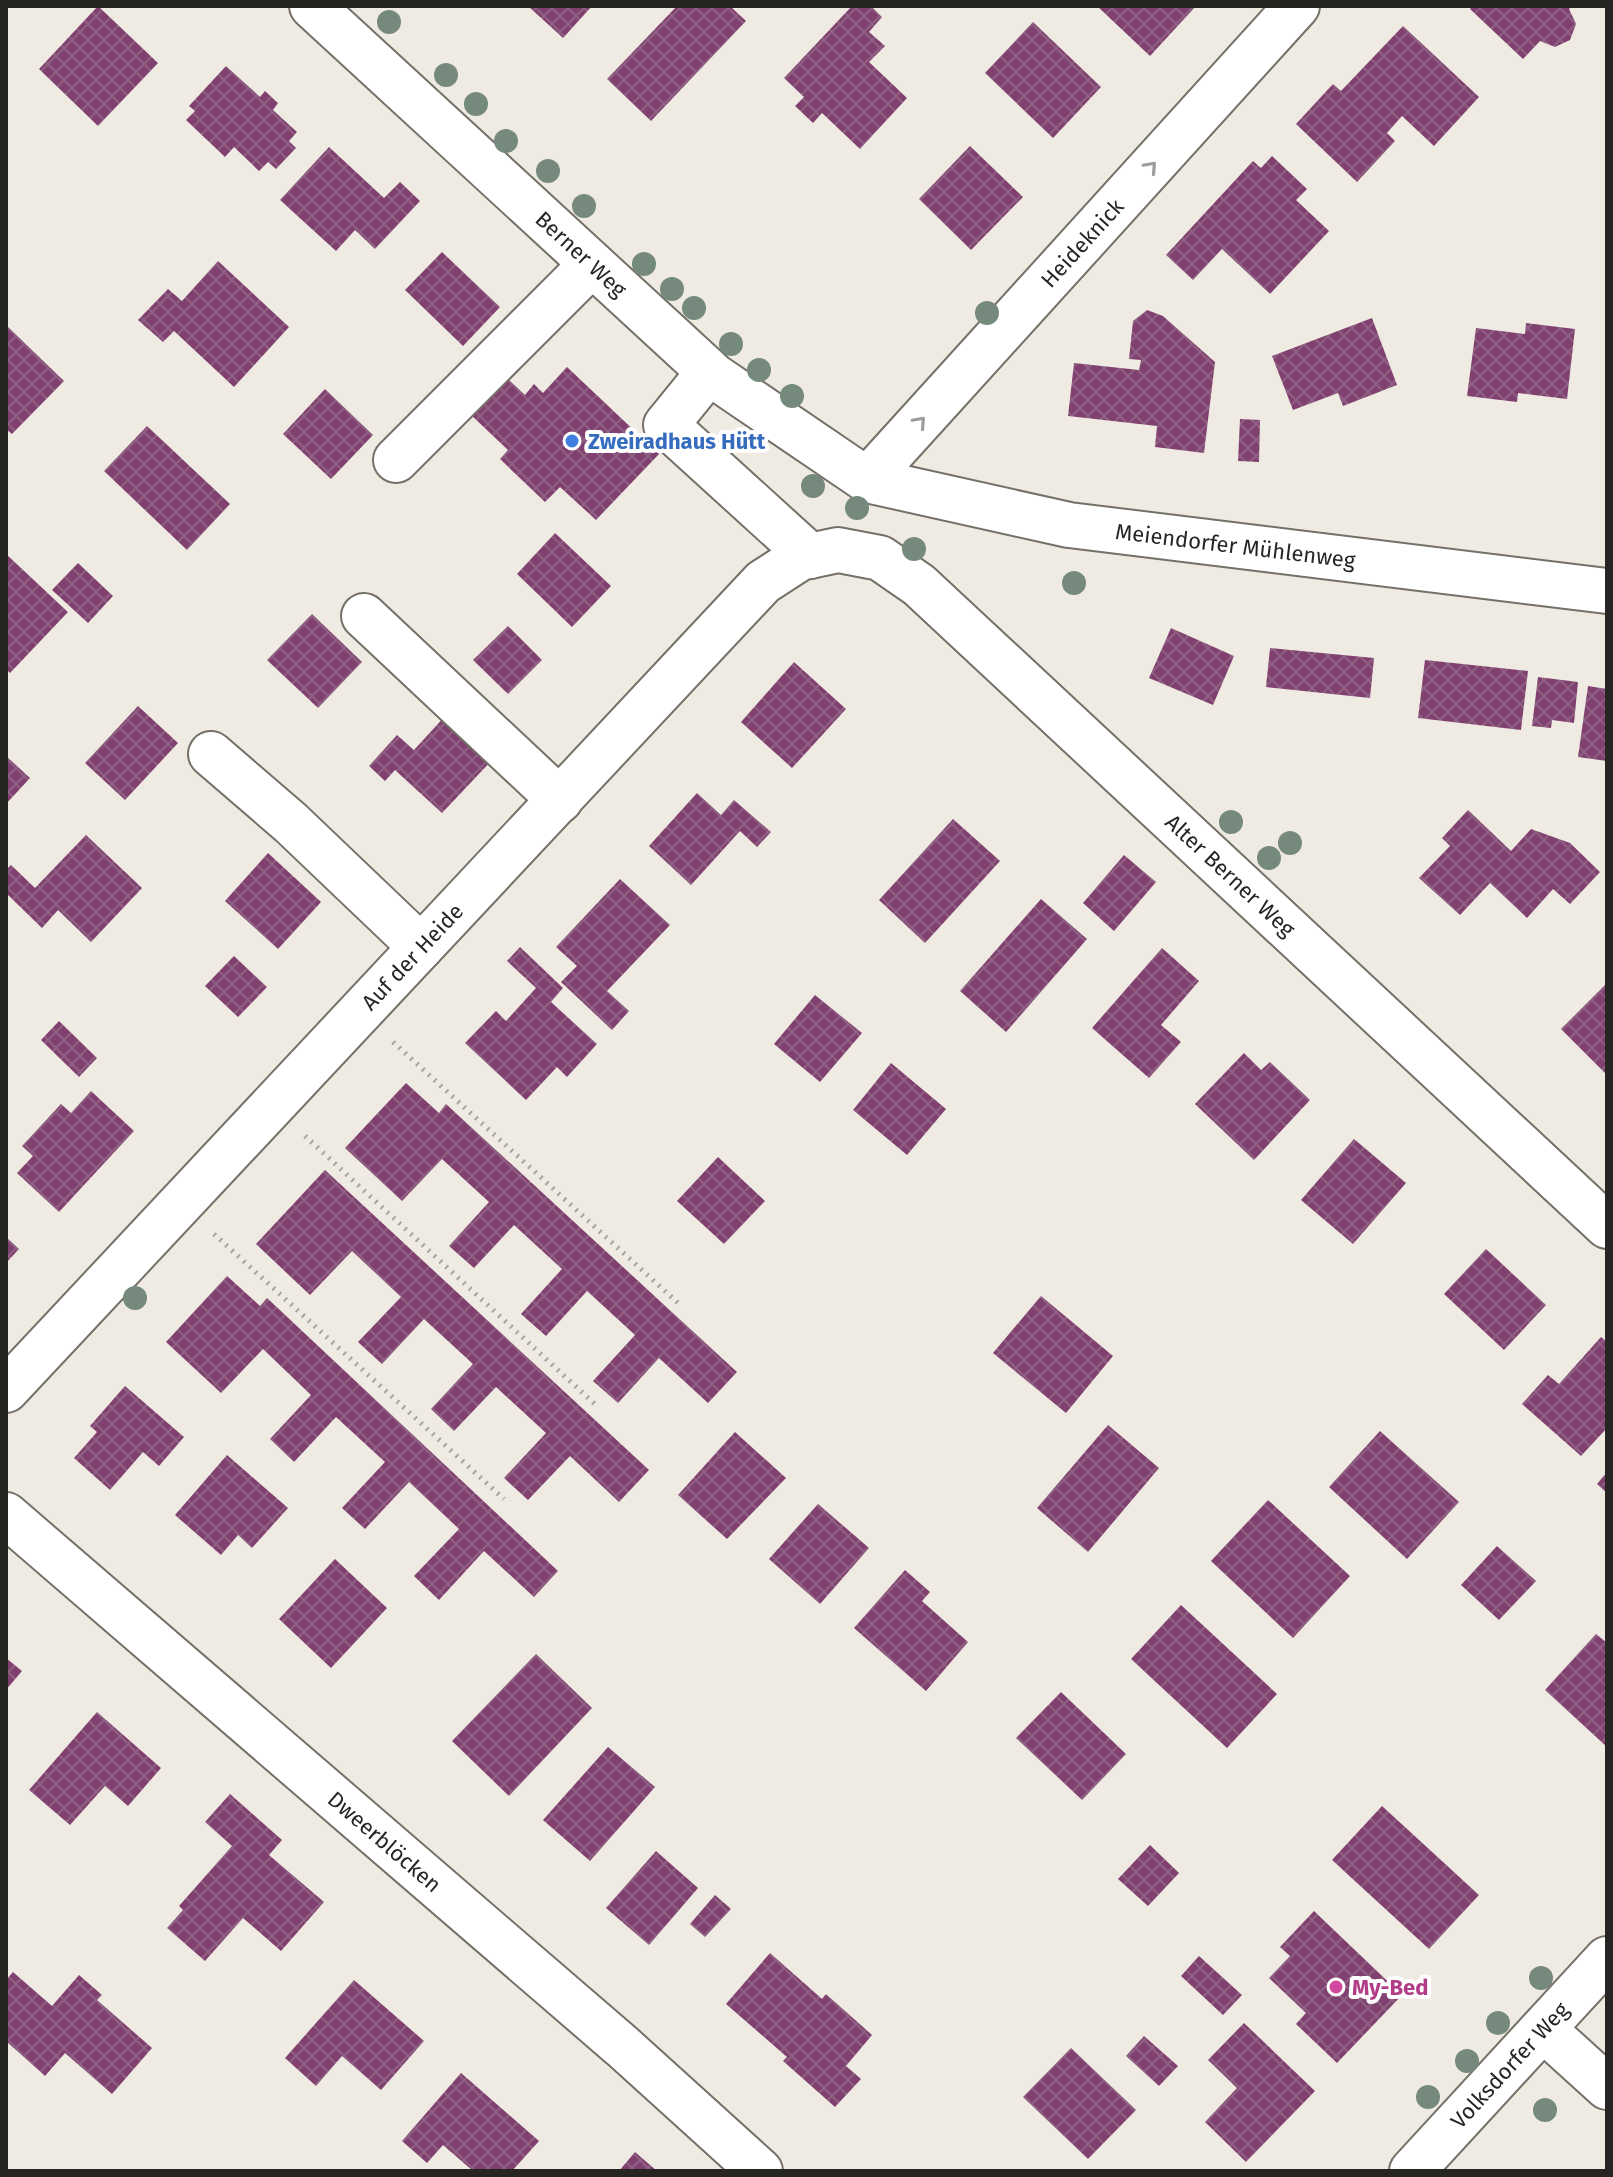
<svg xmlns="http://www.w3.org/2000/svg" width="1613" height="2177" font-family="'Fira Sans',sans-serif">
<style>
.building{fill:url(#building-cross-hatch)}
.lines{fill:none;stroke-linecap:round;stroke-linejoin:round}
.minor-casing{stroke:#747068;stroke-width:48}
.path{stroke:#a7a49d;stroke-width:5;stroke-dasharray:2 6;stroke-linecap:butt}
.minor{stroke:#fff;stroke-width:44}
.tree{fill:#758a7c}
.oneway{stroke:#9e9d9c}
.shop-dot{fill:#3f7fe0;stroke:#fff;stroke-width:3}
.hotel-dot{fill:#d1479c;stroke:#fff;stroke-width:3}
.labels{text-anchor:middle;stroke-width:8;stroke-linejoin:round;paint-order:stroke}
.street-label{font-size:22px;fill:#272522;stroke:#fff}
.shop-label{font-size:22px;font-weight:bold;fill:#366cbe;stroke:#fff;text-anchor:start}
.hotel-label{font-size:22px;font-weight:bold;fill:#b23c85;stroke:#fff;text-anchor:start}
</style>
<defs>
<pattern id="building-cross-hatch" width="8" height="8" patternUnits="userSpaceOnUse" patternTransform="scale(2)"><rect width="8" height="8" fill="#804170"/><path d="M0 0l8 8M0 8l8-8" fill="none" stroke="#906083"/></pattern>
</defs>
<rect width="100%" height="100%" fill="#efebe2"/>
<!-- building -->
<g class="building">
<path d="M98 6 158 63 98 126 39 69Z"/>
<path d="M528 6H592L563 38Z"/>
<path d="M677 6H730L746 21 651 121 607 79Z"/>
<path d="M852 6H871L882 17 869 32 885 46 869 62 907 98 860 149 822 113 813 123 795 106 804 97 784 78Z"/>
<path d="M1097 6H1196L1150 56Z"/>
<path d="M1473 6H1572L1569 9 1576 24 1570 40 1555 47 1540 41 1523 59 1470 9Z"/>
<path d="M1033 22 1101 87 1053 138 985 73Z"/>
<path d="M1403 26 1479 97 1434 146 1402 116 1387 133 1395 141 1357 182 1296 124 1333 84 1341 91Z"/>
<path d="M226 66 260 97 265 91 278 103 273 110 297 132 289 141 296 148 276 169 268 162 259 171 234 147 225 157 186 120 195 111 189 106Z"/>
<path d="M970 146 1023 197 971 250 919 199Z"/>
<path d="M329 147 384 198 400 182 420 201 375 249 355 230 336 251 280 200Z"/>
<path d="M1272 156 1307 189 1296 200 1329 231 1270 294 1222 249 1193 280 1166 255 1253 161 1261 168Z"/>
<path d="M442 252 500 307 463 346 405 290Z"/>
<path d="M218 261 289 327 234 387 174 331 163 342 138 320 168 289 182 301Z"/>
<path d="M1147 310 1163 316 1215 362 1204 453 1155 447 1157 426 1068 416 1074 363 1139 370 1141 360 1129 359 1133 321Z"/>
<path d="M1372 318 1397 385 1343 406 1338 393 1293 410 1272 356Z"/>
<path d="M1526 323 1575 329 1567 399 1518 393 1517 402 1467 396 1476 328 1525 334Z"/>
<path d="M6 325 64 381 12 434 6 429Z"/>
<path d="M567 367 659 454 596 520 560 487 545 502 500 459 508 450 470 414 506 377 525 395 534 384 543 393Z"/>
<path d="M325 389 373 435 331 479 283 434Z"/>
<path d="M1240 419 1260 420 1259 462 1238 461Z"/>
<path d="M147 426 230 504 187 550 104 471Z"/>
<path d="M555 533 611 586 572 627 517 574Z"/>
<path d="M6 554 68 612 10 673 6 669Z"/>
<path d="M78 563 113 596 88 623 52 590Z"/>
<path d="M312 614 362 662 318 708 267 660Z"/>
<path d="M508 626 542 660 508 694 473 660Z"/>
<path d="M1171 628 1234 656 1213 705 1149 678Z"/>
<path d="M1270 648 1374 658 1370 698 1266 687Z"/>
<path d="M1425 660 1528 671 1521 730 1418 718Z"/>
<path d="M794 662 846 709 792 768 741 722Z"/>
<path d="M1538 677 1578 682 1574 723 1552 720 1551 728 1532 726Z"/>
<path d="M1588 686 1607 689V761L1578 757Z"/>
<path d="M138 706 178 743 125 800 85 763Z"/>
<path d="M447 714 494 758 442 813 395 770 385 781 369 766 397 735 414 750Z"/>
<path d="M6 756 30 778 6 804Z"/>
<path d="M697 793 721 815 734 800 771 832 757 847 740 831 691 885 649 846Z"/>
<path d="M1468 810 1511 851 1531 829 1570 843 1600 872 1570 904 1553 889 1527 918 1490 883 1460 915 1419 878 1450 846 1442 838Z"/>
<path d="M953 819 1000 861 925 943 879 900Z"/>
<path d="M86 835 142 888 91 942 58 910 42 928 6 893V870L11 865 35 888Z"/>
<path d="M268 853 321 902 278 949 225 901Z"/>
<path d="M1124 855 1156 882 1114 931 1083 903Z"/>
<path d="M620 879 670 925 607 991 629 1011 612 1030 561 982 577 966 556 947Z"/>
<path d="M1041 899 1087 939 1006 1032 960 991Z"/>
<path d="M520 947 563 988 551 1002 597 1044 567 1077 557 1067 526 1100 465 1043 496 1011 506 1021 536 988 507 961Z"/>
<path d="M1162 948 1199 981 1161 1025 1181 1042 1149 1078 1092 1028Z"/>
<path d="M234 956 267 987 238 1017 205 986Z"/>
<path d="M1607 983V1075L1561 1029Z"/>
<path d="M815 995 862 1033 820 1082 774 1044Z"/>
<path d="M59 1021 97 1058 79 1077 41 1040Z"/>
<path d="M1244 1053 1261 1070 1270 1062 1310 1100 1254 1160 1195 1104Z"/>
<path d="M891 1063 946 1109 907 1155 853 1110Z"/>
<path d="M406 1083 439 1113 446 1104 737 1372 708 1403 659 1358 618 1403 593 1381 635 1335 587 1291 546 1336 521 1314 562 1269 514 1225 474 1268 449 1246 489 1202 442 1159 402 1201 345 1148Z"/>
<path d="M91 1091 134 1131 59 1212 17 1173 33 1156 22 1146 61 1104 71 1113Z"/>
<path d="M1354 1139 1406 1183 1353 1244 1301 1200Z"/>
<path d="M718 1157 765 1201 724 1244 677 1201Z"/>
<path d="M325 1170 649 1470 619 1502 570 1456 528 1500 504 1478 546 1433 496 1387 454 1431 431 1409 473 1364 424 1319 382 1364 358 1342 401 1297 352 1251 310 1295 256 1244Z"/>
<path d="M6 1237 19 1249 6 1263Z"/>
<path d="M1486 1249 1546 1305 1504 1350 1444 1294Z"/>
<path d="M227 1276 260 1306 267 1298 558 1571 534 1597 484 1551 439 1600 414 1576 459 1529 409 1482 365 1529 342 1508 385 1462 336 1417 294 1462 270 1439 311 1395 263 1349 221 1393 166 1342Z"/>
<path d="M1041 1296 1113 1356 1066 1413 993 1353Z"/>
<path d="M1601 1337 1607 1342V1428L1581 1456 1522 1404 1548 1375 1559 1384Z"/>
<path d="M125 1386 184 1437 159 1466 143 1452 110 1490 74 1458 97 1432 90 1426Z"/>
<path d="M1108 1425 1159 1468 1088 1552 1037 1508Z"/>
<path d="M1380 1431 1459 1502 1407 1559 1329 1487Z"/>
<path d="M735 1432 786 1478 727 1539 678 1495Z"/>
<path d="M227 1455 288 1508 252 1548 238 1535 221 1555 175 1515Z"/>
<path d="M1607 1472V1493L1597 1484Z"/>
<path d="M1268 1500 1350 1576 1293 1638 1211 1561Z"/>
<path d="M818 1504 869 1548 820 1604 769 1559Z"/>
<path d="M1497 1546 1536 1581 1499 1620 1461 1585Z"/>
<path d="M335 1559 387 1608 331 1668 279 1619Z"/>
<path d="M905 1570 930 1592 922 1601 968 1642 926 1691 854 1628Z"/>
<path d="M1181 1605 1277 1694 1227 1748 1131 1659Z"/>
<path d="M1596 1634 1607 1643V1747L1545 1690Z"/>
<path d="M536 1654 592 1708 509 1796 452 1741Z"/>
<path d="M6 1658 22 1671 6 1690Z"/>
<path d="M1061 1692 1126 1754 1082 1800 1016 1738Z"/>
<path d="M97 1712 161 1768 128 1806 105 1786 70 1825 29 1790Z"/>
<path d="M608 1747 655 1787 590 1861 543 1820Z"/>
<path d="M230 1794 282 1840 269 1855 324 1902 281 1951 243 1918 205 1961 167 1928 183 1910 179 1906 232 1846 205 1822Z"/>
<path d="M1382 1806 1479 1895 1429 1949 1332 1860Z"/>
<path d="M1150 1845 1179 1873 1148 1906 1118 1879Z"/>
<path d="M656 1851 698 1888 649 1945 606 1908Z"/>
<path d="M715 1895 731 1909 705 1937 690 1924Z"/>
<path d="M1314 1911 1402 1995 1337 2063 1296 2024 1306 2013 1269 1978 1290 1956 1280 1947Z"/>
<path d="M770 1953 822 1999 826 1994 872 2035 846 2066 861 2079 835 2107 783 2061 787 2057 726 2004Z"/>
<path d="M1199 1956 1242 1995 1223 2015 1181 1976Z"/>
<path d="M13 1972 52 2006 79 1975 102 1995 97 2000 152 2048 112 2094 65 2053 45 2076 6 2041V1980Z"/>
<path d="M354 1980 424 2041 381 2090 342 2056 316 2086 285 2058Z"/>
<path d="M1244 2023 1315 2091 1246 2162 1205 2122 1237 2088 1208 2060Z"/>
<path d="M1144 2036 1178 2066 1159 2086 1126 2056Z"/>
<path d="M1071 2048 1136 2110 1088 2159 1023 2097Z"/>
<path d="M461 2073 539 2141 512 2171H473L443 2145 427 2163 402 2141Z"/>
<path d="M635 2152 657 2171H619Z"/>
</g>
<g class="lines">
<!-- minor casing -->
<g class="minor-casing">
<g id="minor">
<path id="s1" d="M312 6 714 376 867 480 1069 525 1607 591"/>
<path d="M709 372 666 425 810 556"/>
<path d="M396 460 592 264"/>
<path id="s2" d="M867 480 1297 6"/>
<path d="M364 616 560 800"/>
<path d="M211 754 291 823 421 947"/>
<path id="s3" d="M6 1390 763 582 800 558 838 550 880 558 919 585 1607 1226"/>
<path id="s4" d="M6 1515 623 2047 760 2171"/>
<path d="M1543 2029 1607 2087"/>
<path id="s5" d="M1412 2171 1607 1959"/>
</g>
</g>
<!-- path -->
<g class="path">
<path d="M393 1042 678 1303"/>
<path d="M305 1136 598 1407"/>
<path d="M214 1234 504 1499"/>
</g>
<!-- minor -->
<use href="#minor" class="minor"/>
</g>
<!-- trees -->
<g class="tree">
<circle cx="389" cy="22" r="12"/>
<circle cx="446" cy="75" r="12"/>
<circle cx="476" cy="104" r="12"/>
<circle cx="506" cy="141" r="12"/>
<circle cx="548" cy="171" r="12"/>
<circle cx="584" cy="206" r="12"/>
<circle cx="644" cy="264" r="12"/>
<circle cx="672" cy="289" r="12"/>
<circle cx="694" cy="308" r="12"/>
<circle cx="987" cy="313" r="12"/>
<circle cx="731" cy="344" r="12"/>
<circle cx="759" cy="370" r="12"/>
<circle cx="792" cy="396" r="12"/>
<circle cx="813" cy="486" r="12"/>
<circle cx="857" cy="508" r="12"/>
<circle cx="914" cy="549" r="12"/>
<circle cx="1074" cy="583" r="12"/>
<circle cx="1231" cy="822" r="12"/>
<circle cx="1290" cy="843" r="12"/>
<circle cx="1269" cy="858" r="12"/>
<circle cx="135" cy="1298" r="12"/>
<circle cx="1541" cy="1978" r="12"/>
<circle cx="1498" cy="2023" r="12"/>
<circle cx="1467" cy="2061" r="12"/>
<circle cx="1428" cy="2097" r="12"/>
<circle cx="1545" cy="2110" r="12"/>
</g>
<!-- one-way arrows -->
<defs><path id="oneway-chevron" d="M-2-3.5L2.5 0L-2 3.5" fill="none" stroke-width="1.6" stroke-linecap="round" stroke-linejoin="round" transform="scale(2)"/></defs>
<g class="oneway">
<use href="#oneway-chevron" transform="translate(1151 167) rotate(-48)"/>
<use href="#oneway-chevron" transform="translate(920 422) rotate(-48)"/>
</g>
<!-- markers -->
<circle class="shop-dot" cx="572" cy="441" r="8"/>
<circle class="hotel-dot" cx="1336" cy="1987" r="8"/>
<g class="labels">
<!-- street labels -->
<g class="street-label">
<text dy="8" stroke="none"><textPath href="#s2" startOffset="320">Heideknick</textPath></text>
<text dy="8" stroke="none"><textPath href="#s1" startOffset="366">Berner Weg</textPath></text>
<text dy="8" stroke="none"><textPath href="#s1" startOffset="1106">Meiendorfer Mühlenweg</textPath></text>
<text dy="8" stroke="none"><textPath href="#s3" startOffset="1706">Alter Berner Weg</textPath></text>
<text dy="8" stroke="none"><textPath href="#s3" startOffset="594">Auf der Heide</textPath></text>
<text dy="8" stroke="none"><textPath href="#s4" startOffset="500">Dweerblöcken</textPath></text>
<text dy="8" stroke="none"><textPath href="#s5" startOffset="144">Volksdorfer Weg</textPath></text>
</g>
<!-- shop labels -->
<g class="shop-label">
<text x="588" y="449">Zweiradhaus Hütt</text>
</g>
<!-- hotel labels -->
<g class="hotel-label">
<text x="1352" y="1995">My-Bed</text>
</g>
</g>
<!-- border -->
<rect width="1613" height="2177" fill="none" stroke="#272522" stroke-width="16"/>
</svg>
